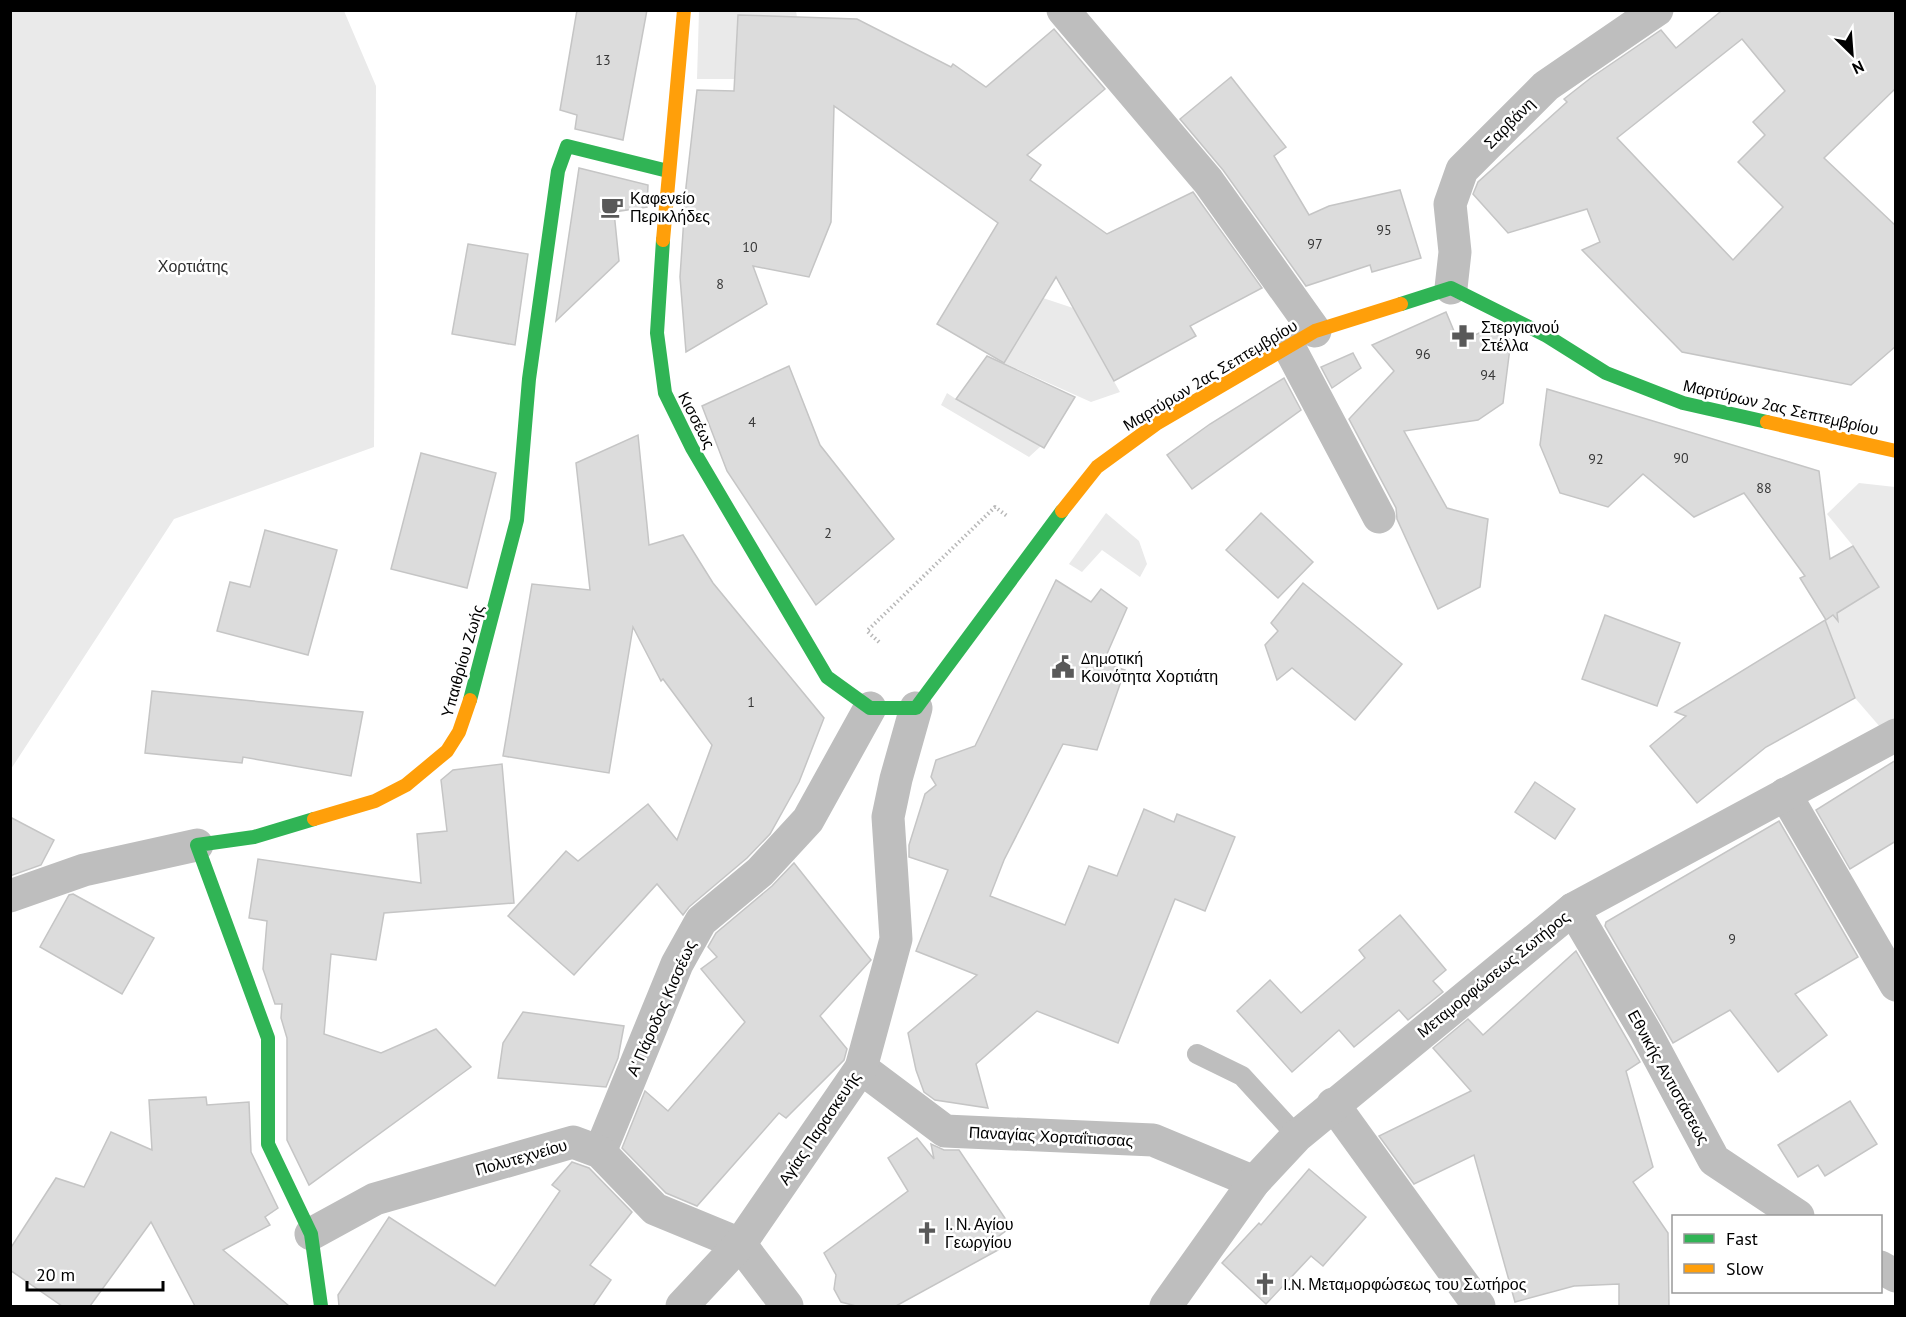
<svg xmlns="http://www.w3.org/2000/svg" width="1906" height="1317" font-family="'PT Sans',sans-serif">
<style>
.green{fill:#eaeaea}
.building{fill:#dcdcdc;stroke:#c5c5c5;stroke-width:1.5;fill-rule:evenodd}
.lines{fill:none;stroke-linecap:round;stroke-linejoin:round}
.path{stroke:#b8b8b8;stroke-width:4;stroke-dasharray:1.5 3;stroke-linecap:butt}
.lane{stroke:#bebebe;stroke-width:20}
.street{stroke:#bebebe;stroke-width:33}
.fast{stroke:#30b455;stroke-width:14}
.slow{stroke:#ff9f0a;stroke-width:14}
.labels{text-anchor:middle;stroke-width:5;stroke-linejoin:round;paint-order:stroke}
.number-label{font-size:14px;fill:#373737}
.street-label{font-size:16px;fill:#000;stroke:#fff}
.poi-label{font-size:16px;fill:#000;stroke:#fff;text-anchor:start}
.park-label{font-size:16px;fill:#2f2f2f;stroke:#fff}
</style>
<rect width="100%" height="100%" fill="#fff"/>
<!-- green -->
<g class="green">
<path d="M10 11H344L376 86 374 447 174 519 11 769Z"/>
<path d="M699 11H796L797 17 738 16 734 79H697Z"/>
<path d="M1043 298 1073 308 1120 392 1091 402 1004 363Z"/>
<path d="M947 393 956 399 1041 446 1029 457 941 405Z"/>
<path d="M1859 483 1895 487V720L1881 728 1855 698 1825 620 1877 584 1853 546 1827 514Z"/>
<path d="M1106 513 1139 541 1147 564 1140 577 1102 550 1082 572 1069 564Z"/>
</g>
<!-- building -->
<g class="building">
<path d="M577 10H647L623 140 575 129 577 115 560 110Z"/>
<path d="M1718 10H1896V88L1824 158 1896 226V346L1851 385 1682 352 1582 250 1600 242 1587 209 1508 233 1473 194 1478 182 1567 102 1564 99 1592 77 1661 30 1676 48 1720 12ZM1742 39 1785 91 1753 122 1765 135 1738 162 1783 207 1733 260 1617 138Z"/>
<path d="M738 15 857 19 951 67 953 64 986 87 1054 29 1105 89 1027 155 1041 165 1030 180 1107 234 1193 192 1262 288 1190 326 1196 336 1114 381 1056 277 1004 363 937 324 998 223 834 106 831 222 809 277 753 266 767 304 686 352 680 277 686 187 697 90 734 91Z"/>
<path d="M1231 77 1286 147 1274 156 1309 215 1329 206 1400 190 1421 258 1372 272 1370 265 1306 286 1223 170 1180 119Z"/>
<path d="M579 168 648 185 647 207 614 212 619 261 556 321Z"/>
<path d="M468 244 528 254 515 345 452 334Z"/>
<path d="M1446 312 1459 343 1489 328 1511 340 1503 403 1478 420 1404 431 1447 508 1488 519 1480 587 1438 609 1397 519 1396 508 1349 419 1394 371 1372 345Z"/>
<path d="M1353 353 1361 368 1332 388 1321 367Z"/>
<path d="M987 356 1075 397 1044 448 956 399Z"/>
<path d="M789 366 820 445 894 539 816 605 727 471 702 406Z"/>
<path d="M1284 378 1301 410 1192 489 1167 455 1210 424Z"/>
<path d="M1547 389 1819 471 1830 559 1853 546 1879 587 1837 613 1838 621 1833 615 1826 620 1800 578 1805 576 1744 493 1694 517 1643 474 1608 507 1560 493 1540 445Z"/>
<path d="M638 435 649 545 683 535 713 583 824 718 799 782 770 834 747 858 689 907 683 915 657 884 574 975 508 916 566 851 578 861 648 804 677 840 712 745 663 679 661 681 633 627 609 773 503 756 532 584 590 590 576 463Z"/>
<path d="M421 453 496 473 467 588 391 569Z"/>
<path d="M1261 513 1313 562 1278 598 1226 550Z"/>
<path d="M265 530 337 550 308 655 217 631 230 582 250 587Z"/>
<path d="M1056 580 1091 602 1101 589 1127 608 1103 663 1125 670 1097 750 1063 744 1004 860 990 896 1065 925 1089 866 1117 876 1144 809 1174 822 1177 814 1235 837 1205 911 1175 899 1118 1043 1037 1011 976 1064 988 1108 935 1100 924 1092 916 1070 908 1033 977 975 916 951 948 870 909 857V845L925 794 936 785 931 777 936 760 975 746Z"/>
<path d="M1303 583 1402 664 1355 720 1292 668 1277 680 1265 645 1278 631 1271 623Z"/>
<path d="M1605 615 1680 643 1657 706 1582 679Z"/>
<path d="M1825 620 1855 698 1766 747 1697 803 1650 746 1686 716 1675 712Z"/>
<path d="M152 691 363 712 351 776 243 757 242 763 145 753Z"/>
<path d="M1896 760V841L1850 869 1816 810Z"/>
<path d="M502 764 514 903 384 913 376 960 331 954 324 1034 381 1053 436 1029 471 1067 309 1185 287 1140V1038L281 1018 282 1004H275L263 969 267 921 249 918 258 859 421 883 417 834 447 831 441 780 453 770Z"/>
<path d="M1535 782 1575 809 1555 839 1515 812Z"/>
<path d="M10 817 54 840 41 865 10 876Z"/>
<path d="M1779 821 1858 957 1795 994 1827 1035 1778 1072 1730 1010 1673 1043 1605 926 1606 922Z"/>
<path d="M794 863 871 960 820 1016 847 1049 844 1060 786 1118 779 1113 697 1206 666 1193 622 1148 645 1091 668 1111 745 1022 701 969 717 957 708 947 716 933 772 886Z"/>
<path d="M73 894 154 938 122 994 40 947 69 895Z"/>
<path d="M1400 915 1446 970 1433 981 1443 992 1408 1020 1399 1010 1354 1047 1339 1030 1292 1072 1237 1011 1270 980 1301 1013 1365 958 1359 950Z"/>
<path d="M1576 951 1640 1062 1626 1071 1653 1167 1633 1182 1668 1233 1669 1306H1619V1284L1574 1286 1515 1302 1474 1155 1414 1184 1379 1136 1471 1091 1433 1048 1468 1019 1483 1035Z"/>
<path d="M523 1012 624 1026 618 1058 606 1087 498 1078 503 1043Z"/>
<path d="M206 1097 207 1105 249 1102 251 1152 278 1208 265 1217 270 1225 223 1250 289 1306H195L151 1222 90 1306H62L10 1270V1249L56 1178 84 1187 111 1132 152 1150 149 1100Z"/>
<path d="M1850 1101 1877 1144 1825 1176 1818 1165 1798 1177 1778 1145Z"/>
<path d="M917 1138 934 1159 931 1144 944 1150H959L1011 1227 991 1242 998 1250 896 1306H856L841 1302 834 1289 836 1275 824 1253 908 1191 888 1158Z"/>
<path d="M572 1162 589 1168 632 1212 590 1265 611 1280 593 1306H339L338 1295 389 1217 495 1286 560 1191 552 1185Z"/>
<path d="M1309 1169 1366 1217 1323 1266 1311 1256 1266 1304 1222 1263 1259 1223 1261 1225Z"/>
</g>
<g class="lines">
<!-- path -->
<path class="path" d="M879 642 867 631 995 507 1007 516"/>
<!-- lane -->
<path class="lane" d="M1197 1054 1242 1076 1297 1136"/>
<!-- street -->
<g class="street">
<path d="M1063 10 1208 181 1315 331"/>
<path d="M1451 288 1455 252 1450 204 1462 170 1546 86 1657 10"/>
<path d="M1288 345 1379 517"/>
<path d="M1785 794 1896 985"/>
<path d="M10 896 84 870 197 845"/>
<path d="M1573 909 1646 1033 1714 1160 1798 1216"/>
<path d="M861 1068 945 1131 1153 1140 1254 1182"/>
<path d="M1333 1104 1479 1306"/>
<path d="M600 1152 677 964 701 921 760 872 808 820 870 708"/>
<path d="M311 1234 375 1199 573 1142 600 1152 655 1209 740 1244 787 1306"/>
<path d="M1880 1267 1896 1276"/>
<path d="M682 1306 740 1244 861 1068 896 939 888 817 896 779 916 708"/>
<path d="M1166 1306 1254 1182 1297 1136 1573 909 1896 735"/>
</g>
<!-- fast -->
<g class="fast">
<path d="M663 240 657 333 665 393 692 448 827 677 870 708H916L1062 511"/>
<path d="M1401 304 1451 288 1547 336 1606 373 1683 403 1767 422"/>
<path d="M470 700 517 520 529 379 558 171 567 146 668 171"/>
<path d="M314 819 254 837 197 845 268 1038V1144L311 1234 321 1306"/>
</g>
<!-- slow -->
<g class="slow">
<path d="M663 240 684 10"/>
<path d="M1767 422 1896 451"/>
<path d="M1062 511 1097 467 1156 424 1315 331 1401 304"/>
<path d="M314 819 375 801 406 785 447 751 459 732 470 700"/>
</g>
</g>
<!-- icons -->
<defs>
<g id="cafe-bare" transform="scale(1.8)"><path d="M-5.5-4.5H6V0H3Q3 3.5 0 3.5H-2.5Q-5.5 3.5-5.5 0ZM3-3.2v2h1.7v-2ZM-6 4.5H4V6H-6Z" fill="#595959" stroke="#fff" stroke-width="2.5" paint-order="stroke"/></g>
<g id="pharmacy-bare" transform="scale(1.8)"><path d="M-2-6h4v4h4v4h-4v4h-4v-4h-4v-4h4Z" fill="#595959" stroke="#fff" stroke-width="2.5" paint-order="stroke"/></g>
<g id="civic-bare" transform="scale(1.8)"><path d="M-.6-6.5H3V-4.5H.6V-3L4-1V1h2V6H-6V1h2V-1L-.6-3ZM-1.2 2.5V6h2.4V2.5Z" fill="#595959" stroke="#fff" stroke-width="2.5" paint-order="stroke"/></g>
<g id="church-bare" transform="scale(1.8)"><path d="M-1.2-6h2.4v3.5h3.3v2.4h-3.3V6h-2.4V-.1h-3.3v-2.4h3.3Z" fill="#595959" stroke="#fff" stroke-width="2.5" paint-order="stroke"/></g>
</defs>
<g fill-rule="evenodd">
<use href="#cafe-bare" x="612" y="207"/>
<use href="#pharmacy-bare" x="1463" y="336"/>
<use href="#civic-bare" x="1063" y="667"/>
<use href="#church-bare" x="927" y="1233"/>
<use href="#church-bare" x="1265" y="1284"/>
</g>
<g class="labels">
<!-- number labels -->
<g class="number-label">
<text x="603" y="65">13</text>
<text x="1384" y="235">95</text>
<text x="1315" y="249">97</text>
<text x="750" y="252">10</text>
<text x="720" y="289">8</text>
<text x="1423" y="359">96</text>
<text x="1488" y="380">94</text>
<text x="752" y="427">4</text>
<text x="1681" y="463">90</text>
<text x="1596" y="464">92</text>
<text x="1764" y="493">88</text>
<text x="828" y="538">2</text>
<text x="751" y="707">1</text>
<text x="1732" y="944">9</text>
</g>
<!-- street labels -->
<g class="street-label">
<text transform="translate(1509 123) rotate(-45)" y="6">Σαρβάνη</text>
<text transform="translate(1210 375) rotate(-31)" y="6">Μαρτύρων 2ας Σεπτεμβρίου</text>
<text transform="translate(1781 407) rotate(13)" y="6">Μαρτύρων 2ας Σεπτεμβρίου</text>
<text transform="translate(697 420) rotate(63)" y="6">Κισσέως</text>
<text transform="translate(462 661) rotate(-74)" y="6">Υπαιθρίου Ζωής</text>
<text transform="translate(1493 974) rotate(-39)" y="6">Μεταμορφώσεως Σωτήρος</text>
<text transform="translate(661 1008) rotate(-66)" y="6">Α' Πάροδος Κισσέως</text>
<text transform="translate(1669 1077) rotate(61)" y="6">Εθνικής Αντιστάσεως</text>
<text transform="translate(819 1128) rotate(-56)" y="6">Αγίας Παρασκευής</text>
<text transform="translate(1051 1136) rotate(3)" y="6">Παναγίας Χορταΐτισσας</text>
<text transform="translate(521 1157) rotate(-16)" y="6">Πολυτεχνείου</text>
</g>
<!-- poi labels -->
<g class="poi-label">
<text x="630" y="204">Καφενείο<tspan x="630" dy="18">Περικλήδες</tspan></text>
<text x="1481" y="333">Στεργιανού<tspan x="1481" dy="18">Στέλλα</tspan></text>
<text x="1081" y="664">Δημοτική<tspan x="1081" dy="18">Κοινότητα Χορτιάτη</tspan></text>
<text x="945" y="1230">Ι. Ν. Αγίου<tspan x="945" dy="18">Γεωργίου</tspan></text>
<text x="1283" y="1290">I.N. Μεταμορφώσεως του Σωτήρος</text>
</g>
<!-- park labels -->
<g class="park-label">
<text x="193" y="272">Χορτιάτης</text>
</g>
</g>
<!-- border -->
<rect width="1906" height="1317" fill="none" stroke="#000000" stroke-width="24"/>
<!-- legend -->
<rect x="1672" y="1215" width="210" height="78" fill="#ffffff" stroke="#999999" stroke-width="1.5"/>
<rect x="1684" y="1234" width="30" height="9" fill="#30b455" stroke="#999999" stroke-width="1.5"/>
<text x="1726" y="1245" font-size="18" fill="#000000">Fast</text>
<rect x="1684" y="1264" width="30" height="9" fill="#ff9f0a" stroke="#999999" stroke-width="1.5"/>
<text x="1726" y="1275" font-size="18" fill="#000000">Slow</text>
<!-- north arrow -->
<g transform="translate(1852 54) rotate(155)" stroke="#ffffff" stroke-width="4.5" paint-order="stroke">
<path d="M0-4.5L10 22L0 15L-10 22Z" fill="#000000"/>
<text y="-9" font-size="16" font-weight="bold" text-anchor="middle" fill="#000000">N</text>
</g>
<!-- scale -->
<path d="M27 1281v9h136v-9" fill="none" stroke="#000000" stroke-width="3"/>
<text x="36" y="1281" font-size="18" fill="#000000" stroke="#ffffff" stroke-width="4.5" paint-order="stroke">20 m</text>
</svg>
